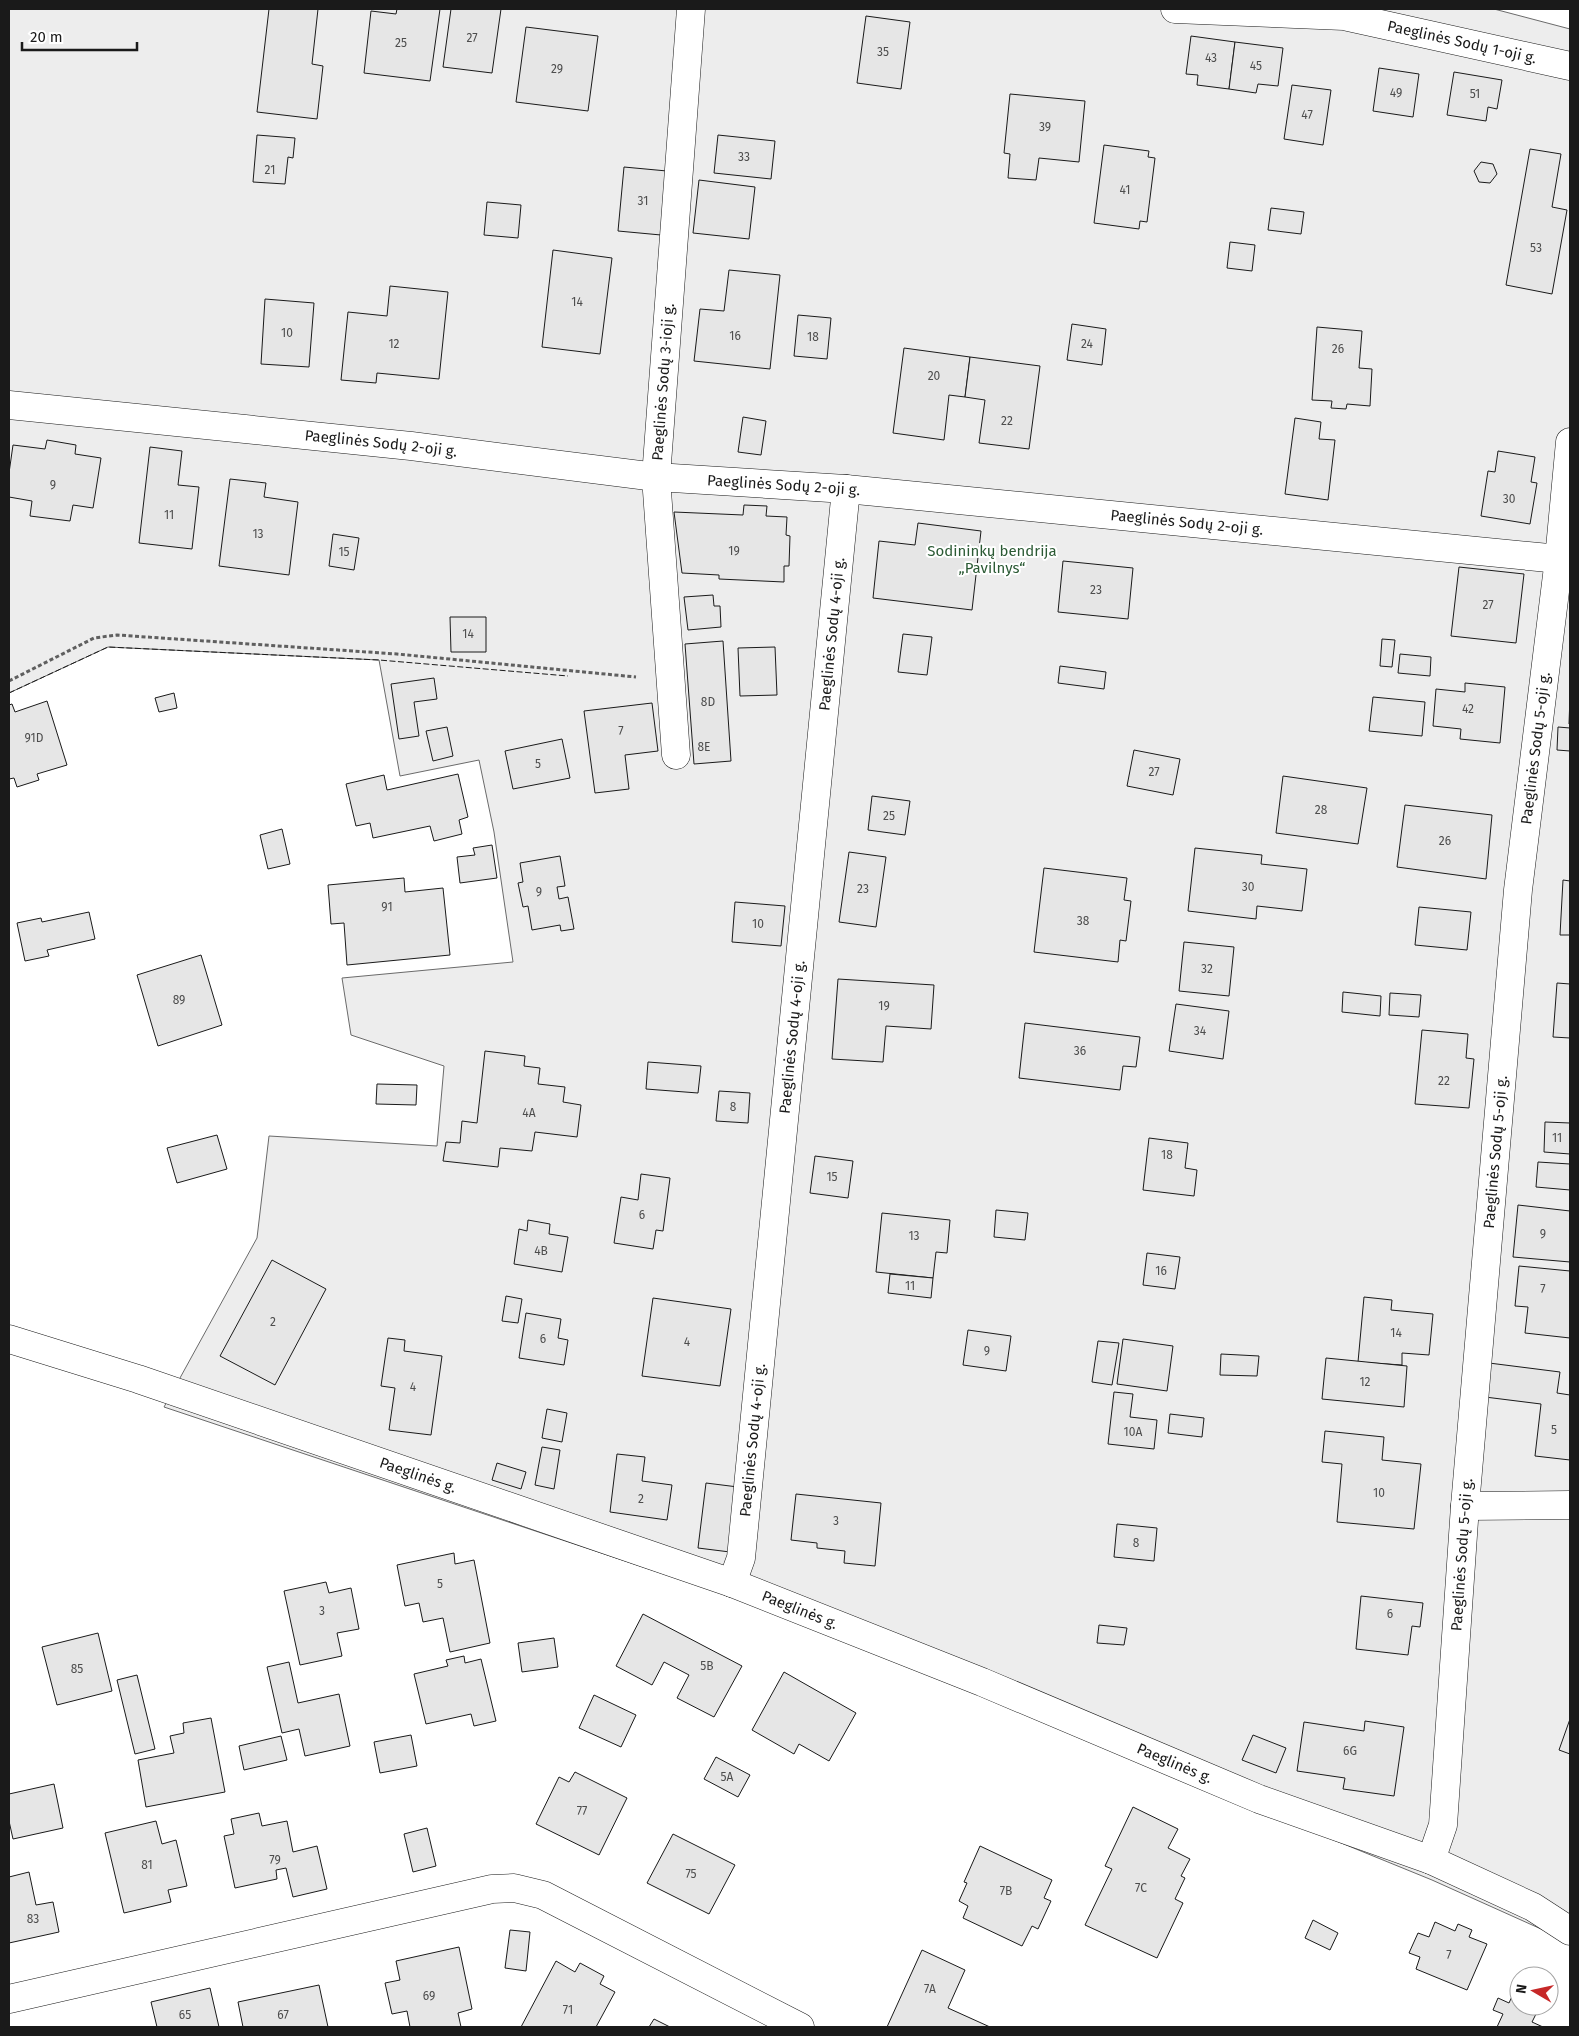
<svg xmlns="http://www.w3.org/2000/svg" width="1579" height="2036" font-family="'Fira Sans',sans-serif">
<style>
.built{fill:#ededed;stroke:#6a6a6a}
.building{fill:#e6e6e6;stroke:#1a1a1a}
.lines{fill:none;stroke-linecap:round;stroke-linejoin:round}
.minor-casing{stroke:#1a1a1a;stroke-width:29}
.path{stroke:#5f5f5f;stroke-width:3;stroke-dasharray:4 2.5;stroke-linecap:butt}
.minor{stroke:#fff;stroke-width:28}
.fence{stroke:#1a1a1a;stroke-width:1;stroke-dasharray:6 2.5;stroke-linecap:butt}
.labels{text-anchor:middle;stroke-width:4;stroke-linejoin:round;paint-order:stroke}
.number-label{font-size:12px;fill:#4d4d4d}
.street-label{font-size:15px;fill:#1a1a1a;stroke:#fff}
.park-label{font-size:15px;fill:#2b5a34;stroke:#fff}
</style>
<rect width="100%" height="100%" fill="#fff"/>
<!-- built -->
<path class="built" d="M9 9H1494L1570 29V1942L1432 1880 760 1606 164 1407 257 1238 269 1136 437 1146 444 1066 351 1035 342 978 513 962 494 832 479 760 400 776 379 660 108 647 9 693Z"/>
<!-- building -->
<g class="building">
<path d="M269 9H318L312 64 323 66 317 119 257 112Z"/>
<path d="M397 9H440L430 81 364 73 371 11 396 14Z"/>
<path d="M451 9H501L492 73 443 67Z"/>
<path d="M866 16 910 22 901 89 857 83Z"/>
<path d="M526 27 598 36 588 111 516 102Z"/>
<path d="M1191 36 1235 42 1229 89 1197 85 1198 75 1186 74Z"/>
<path d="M1235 42 1283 48 1278 86 1258 84 1256 93 1229 89Z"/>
<path d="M1379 68 1419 74 1413 117 1373 111Z"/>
<path d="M1454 72 1502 80 1497 109 1488 107 1486 121 1447 115Z"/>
<path d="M1292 85 1331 90 1323 145 1284 139Z"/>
<path d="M1010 94 1085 101 1079 162 1039 158 1036 180 1008 178 1010 154 1004 153Z"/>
<path d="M257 135 295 138 293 158 288 157 285 184 253 182Z"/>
<path d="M718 135 775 141 771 179 714 173Z"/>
<path d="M1104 145 1149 151 1148 157 1155 158 1147 222 1140 221 1139 229 1094 223Z"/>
<path d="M1530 149 1561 154 1552 207 1567 210 1552 294 1506 285Z"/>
<path d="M1481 162 1493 164 1497 174 1490 183 1479 182 1474 171Z"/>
<path d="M624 167 667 171 661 235 618 231Z"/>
<path d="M699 180 755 187 749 239 693 233Z"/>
<path d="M487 202 521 205 518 238 484 235Z"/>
<path d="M1271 208 1304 212 1301 234 1268 230Z"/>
<path d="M1230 242 1255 245 1252 271 1227 268Z"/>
<path d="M553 250 612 258 600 354 542 347Z"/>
<path d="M729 270 780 275 770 369 694 361 700 309 724 311Z"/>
<path d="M390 286 448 292 439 379 377 373 376 383 341 380 348 312 387 316Z"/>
<path d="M265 299 314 303 309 367 261 364Z"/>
<path d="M798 315 831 318 827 359 794 356Z"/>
<path d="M1072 324 1106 329 1102 365 1067 360Z"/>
<path d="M1317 327 1362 331 1359 368 1372 369 1370 406 1347 404 1346 409 1331 408 1332 401 1312 400Z"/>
<path d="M904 348 970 357 965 397 949 395 944 440 893 433Z"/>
<path d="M970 357 1040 366 1029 449 979 443 985 400 965 397Z"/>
<path d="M743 417 766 421 761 455 738 452Z"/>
<path d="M1295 418 1321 422 1319 439 1335 440 1328 500 1285 494Z"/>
<path d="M47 440 76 445 75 454 101 458 93 508 73 505 70 521 30 516 32 501 9 497V473L13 445 45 449Z"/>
<path d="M150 447 182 451 178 485 199 487 192 549 139 543Z"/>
<path d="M1498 451 1535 457 1531 482 1537 483 1530 524 1481 516 1488 471 1495 472Z"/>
<path d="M230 479 266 483 264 497 298 502 289 575 219 566Z"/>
<path d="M744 505 767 506 766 516 787 517 786 535 790 536 789 566H784V582L719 579V575L682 573 674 512 743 515Z"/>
<path d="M918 523 981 531 972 610 873 598 879 541 915 545Z"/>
<path d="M333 534 359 538 354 570 329 566Z"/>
<path d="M1063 561 1133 568 1128 619 1058 612Z"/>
<path d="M1459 567 1524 574 1516 643 1451 636Z"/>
<path d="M713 595 714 606H720L721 627 688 630 684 597Z"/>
<path d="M450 617H486V652H451Z"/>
<path d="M903 634 932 637 927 675 898 672Z"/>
<path d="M1382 639 1395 640 1392 667 1380 666Z"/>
<path d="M723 641 731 761 694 764 685 644Z"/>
<path d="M775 647 777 695 740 696 738 648Z"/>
<path d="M1400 654 1431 657 1430 676 1398 673Z"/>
<path d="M1060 666 1106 672 1104 689 1058 683Z"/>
<path d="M434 678 437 699 414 702 419 736 399 739 391 684Z"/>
<path d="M1465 683 1505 687 1500 743 1460 739 1461 729 1433 726 1436 689 1465 692Z"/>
<path d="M174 693 177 708 159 712 155 698Z"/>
<path d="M1570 696V724H1569Z"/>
<path d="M1373 697 1425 702 1422 736 1369 731Z"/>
<path d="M47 701 67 765 37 774 39 780 17 787 14 778 9 779V705L12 704 15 712Z"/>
<path d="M652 703 658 751 625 755 629 789 595 793 584 711Z"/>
<path d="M447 727 453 756 433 761 426 731Z"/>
<path d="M1558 727 1570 728V751L1557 750Z"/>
<path d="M562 739 570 778 513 789 505 751Z"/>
<path d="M1134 750 1180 759 1173 795 1127 786Z"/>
<path d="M458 774 468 817 459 820 462 834 434 841 430 826 373 838 370 823 356 826 346 784 384 775 387 790Z"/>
<path d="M1283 776 1367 788 1358 844 1276 833Z"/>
<path d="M872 796 910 801 905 835 868 830Z"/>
<path d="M1405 805 1492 815 1486 879 1397 867Z"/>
<path d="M282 829 290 864 268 869 260 835Z"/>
<path d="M492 845 497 878 460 883 457 857 475 855 473 848Z"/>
<path d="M1195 848 1262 855 1261 864 1307 869 1302 911 1257 906 1256 919 1188 911Z"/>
<path d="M849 852 886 857 876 927 839 922Z"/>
<path d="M560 856 565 886 557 887 559 899 568 897 574 929 561 931 560 925 532 930 528 906 523 907 518 883 523 882 520 863Z"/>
<path d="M1044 868 1127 878 1124 900 1131 901 1126 941 1120 940 1118 962 1034 952Z"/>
<path d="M404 878 405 892 443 888 450 955 347 965 344 923 331 924 328 885Z"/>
<path d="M1563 880 1570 881V935H1560Z"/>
<path d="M735 902 785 906 781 946 732 942Z"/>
<path d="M1419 907 1471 912 1467 950 1415 945Z"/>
<path d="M89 912 95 939 47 950 49 956 25 961 17 923 41 918 42 922Z"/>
<path d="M1184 942 1234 947 1229 996 1179 991Z"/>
<path d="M201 955 222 1025 158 1046 137 975Z"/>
<path d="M838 979 934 985 931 1029 886 1026 883 1062 832 1059Z"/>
<path d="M1557 983 1570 984V1038L1553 1037Z"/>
<path d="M1343 992 1381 996 1380 1016 1342 1012Z"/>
<path d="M1390 993 1421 995 1419 1017 1389 1015Z"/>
<path d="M1176 1004 1229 1011 1223 1059 1169 1051Z"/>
<path d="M1025 1023 1140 1037 1136 1067 1123 1066 1120 1090 1019 1078Z"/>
<path d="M1422 1030 1468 1034 1466 1058 1474 1059 1469 1108 1415 1104Z"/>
<path d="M485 1051 525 1056 524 1066 540 1068 538 1084 565 1087 563 1102 581 1105 577 1137 535 1132 532 1151 500 1148 498 1167 443 1161 446 1142 460 1143 462 1121 477 1123Z"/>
<path d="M648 1062 701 1066 698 1093 646 1089Z"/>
<path d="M377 1084 417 1085 416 1105 376 1104Z"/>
<path d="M719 1091 750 1093 748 1123 716 1121Z"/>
<path d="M1545 1122 1570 1123V1154L1544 1152Z"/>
<path d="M217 1135 227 1169 177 1183 167 1148Z"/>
<path d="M1149 1138 1188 1143 1185 1168 1197 1170 1194 1196 1143 1190Z"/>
<path d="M815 1156 853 1161 848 1198 810 1193Z"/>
<path d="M1538 1162 1570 1164V1190L1536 1187Z"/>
<path d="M641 1174 670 1178 663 1231 656 1230 653 1249 614 1243 621 1197 638 1200Z"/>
<path d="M1518 1205 1570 1211V1262L1513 1257Z"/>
<path d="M996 1210 1028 1213 1025 1240 994 1237Z"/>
<path d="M882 1213 950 1220 947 1253 936 1252 933 1278 876 1272Z"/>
<path d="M528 1220 550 1224 549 1234 568 1237 562 1272 514 1264 519 1229 527 1231Z"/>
<path d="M1147 1253 1180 1257 1175 1289 1143 1285Z"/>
<path d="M272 1260 326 1289 275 1385 220 1356Z"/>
<path d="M1519 1266 1570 1271V1338L1525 1333 1528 1307 1515 1306Z"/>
<path d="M890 1274 933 1278 931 1298 888 1293Z"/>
<path d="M506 1296 522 1299 518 1323 502 1321Z"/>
<path d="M1364 1297 1392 1300 1391 1310 1433 1314 1429 1355 1402 1353V1365L1358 1362Z"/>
<path d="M653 1298 731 1309 720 1386 642 1376Z"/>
<path d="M526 1313 561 1319 558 1338 568 1340 564 1365 519 1358Z"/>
<path d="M968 1330 1011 1336 1006 1371 963 1365Z"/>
<path d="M388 1338 405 1340 404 1351 442 1356 431 1435 389 1430 395 1388 381 1386Z"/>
<path d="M1123 1339 1173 1346 1167 1391 1117 1384Z"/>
<path d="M1098 1341 1119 1343 1112 1385 1092 1382Z"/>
<path d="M1221 1354 1259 1356 1257 1376 1220 1375Z"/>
<path d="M1326 1358 1407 1366 1404 1407 1322 1399Z"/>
<path d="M1489 1363 1560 1372 1557 1393 1570 1395V1460L1535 1456 1541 1404 1485 1397Z"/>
<path d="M1114 1392 1133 1394 1130 1417 1157 1420 1154 1449 1108 1444Z"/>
<path d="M547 1409 567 1413 562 1442 542 1438Z"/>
<path d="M1170 1414 1204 1418 1202 1437 1168 1433Z"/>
<path d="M1325 1431 1384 1437 1382 1460 1421 1464 1414 1529 1337 1522 1342 1464 1322 1462Z"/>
<path d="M542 1447 560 1450 554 1489 535 1485Z"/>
<path d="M617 1454 645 1457 642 1481 672 1485 667 1520 610 1512Z"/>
<path d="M497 1463 526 1472 521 1489 492 1480Z"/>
<path d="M706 1483 738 1487 730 1552 698 1548Z"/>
<path d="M796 1494 881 1503 875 1566 844 1563 845 1551 817 1548V1543L791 1540Z"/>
<path d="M1117 1524 1157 1528 1154 1561 1114 1557Z"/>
<path d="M454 1553 455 1564 474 1560 490 1643 450 1652 443 1618 423 1622 419 1603 405 1606 397 1565Z"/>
<path d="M326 1582 329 1593 351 1588 359 1629 337 1633 342 1656 300 1665 284 1591Z"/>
<path d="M1361 1596 1423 1603 1420 1627 1412 1626 1408 1655 1356 1649Z"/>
<path d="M643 1614 742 1666 714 1717 677 1698 689 1675 664 1662 652 1685 616 1666Z"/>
<path d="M1099 1625 1127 1628 1124 1645 1097 1643Z"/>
<path d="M98 1633 112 1691 57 1705 42 1647Z"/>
<path d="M554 1638 558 1667 522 1672 518 1643Z"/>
<path d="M464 1656 465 1663 481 1659 496 1721 474 1726 471 1714 426 1724 414 1674 448 1666 446 1660Z"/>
<path d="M289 1662 298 1703 339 1694 350 1746 305 1756 299 1729 282 1733 267 1667Z"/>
<path d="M784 1672 856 1713 829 1761 799 1744 794 1754 752 1730Z"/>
<path d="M137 1675 155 1749 135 1754 117 1680Z"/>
<path d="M594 1695 636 1715 621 1747 579 1728Z"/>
<path d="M211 1718 225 1792 146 1807 138 1760 174 1753 170 1736 184 1733 183 1723Z"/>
<path d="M1570 1719V1754L1559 1750Z"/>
<path d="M1365 1721 1404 1727 1394 1796 1343 1789 1345 1778 1297 1771 1304 1722 1364 1731Z"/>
<path d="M411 1735 417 1766 380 1773 374 1742Z"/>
<path d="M1253 1735 1286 1748 1276 1773 1242 1760Z"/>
<path d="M281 1736 287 1760 244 1770 239 1746Z"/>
<path d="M716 1757 750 1775 738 1797 704 1779Z"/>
<path d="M575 1772 627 1798 599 1855 536 1824 559 1777 569 1782Z"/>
<path d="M54 1784 63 1828 13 1839 9 1821V1794Z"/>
<path d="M1133 1807 1178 1829 1168 1848 1190 1859 1181 1876 1185 1878 1175 1899 1183 1903 1157 1958 1085 1925 1112 1869 1105 1866Z"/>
<path d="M259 1813 262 1826 287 1821 293 1852 317 1846 327 1889 293 1897 286 1868 276 1870 277 1879 235 1888 224 1836 234 1834 231 1819Z"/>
<path d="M156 1821 162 1844 176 1840 187 1886 168 1890 171 1902 124 1913 105 1833Z"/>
<path d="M427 1828 436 1866 413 1872 404 1834Z"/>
<path d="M673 1834 735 1865 709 1914 647 1883Z"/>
<path d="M980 1846 1052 1880 1044 1898 1051 1901 1038 1929 1032 1926 1022 1946 963 1918 968 1906 959 1901 967 1883 964 1882Z"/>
<path d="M29 1872 36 1905 53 1902 59 1932 9 1943V1877Z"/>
<path d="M1313 1920 1338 1933 1330 1950 1305 1938Z"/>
<path d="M1435 1922 1455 1931 1458 1924 1472 1930 1469 1937 1487 1944 1467 1990 1416 1969 1420 1957 1409 1953 1418 1933 1429 1937Z"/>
<path d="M510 1930 530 1932 526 1971 505 1968Z"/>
<path d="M459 1947 472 2009 458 2013 461 2027H410L407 2011 392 2014 385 1983 400 1980 396 1961Z"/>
<path d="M922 1950 965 1970 948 2008 990 2027H887Z"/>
<path d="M556 1961 575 1972 580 1963 604 1976 600 1984 615 1992 596 2027H521Z"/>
<path d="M319 1985 328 2027H243L238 2002Z"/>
<path d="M210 1988 219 2027H157L151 2002Z"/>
<path d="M1514 1992 1519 1994V2006H1540L1532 2022 1543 2027H1497L1503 2014 1493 2010 1498 1998 1509 2003Z"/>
<path d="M654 2019 670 2027H649Z"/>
</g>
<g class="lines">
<!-- minor casing -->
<g class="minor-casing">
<g id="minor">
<path id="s1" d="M1175 9 1344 16 1570 66"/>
<path id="s2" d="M9 405 411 446 656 477 846 489 1559 559"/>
<path id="s3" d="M676 755 656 477 691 9"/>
<path id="s4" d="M9 1339 138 1379 732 1583 982 1682 1259 1799 1431 1860 1533 1907 1570 1931"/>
<path d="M1465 1506 1570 1505"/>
<path id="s5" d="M732 1583 741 1558 846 489"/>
<path id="s6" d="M1431 1860 1443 1825 1465 1506 1518 890 1559 559 1570 442"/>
<path d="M9 1999 492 1889 514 1888 543 1895 800 2027"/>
</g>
</g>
<!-- path -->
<path class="path" d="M9 681 94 638 117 635 397 654 636 677"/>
<!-- minor -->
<use href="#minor" class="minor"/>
<!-- fence -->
<path class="fence" d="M9 693 108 647 379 660 568 676"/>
</g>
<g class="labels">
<!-- number labels -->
<g class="number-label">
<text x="472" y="42">27</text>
<text x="401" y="47">25</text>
<text x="883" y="56">35</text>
<text x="1211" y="62">43</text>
<text x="1256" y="70">45</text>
<text x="557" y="73">29</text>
<text x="1396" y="97">49</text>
<text x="1475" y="98">51</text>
<text x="1307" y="119">47</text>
<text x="1045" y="131">39</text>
<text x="744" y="161">33</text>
<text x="270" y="174">21</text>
<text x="1125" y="194">41</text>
<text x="643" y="205">31</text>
<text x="1536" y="252">53</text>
<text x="577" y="306">14</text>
<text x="287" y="337">10</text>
<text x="735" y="340">16</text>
<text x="813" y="341">18</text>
<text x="394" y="348">12</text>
<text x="1087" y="348">24</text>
<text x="1338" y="353">26</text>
<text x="934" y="380">20</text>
<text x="1007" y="425">22</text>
<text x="53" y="489">9</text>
<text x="1509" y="503">30</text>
<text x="169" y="519">11</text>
<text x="258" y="538">13</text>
<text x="734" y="555">19</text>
<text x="344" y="556">15</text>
<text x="1096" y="594">23</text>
<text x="1488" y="609">27</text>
<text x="468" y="638">14</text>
<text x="708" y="706">8D</text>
<text x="1468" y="713">42</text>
<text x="621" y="735">7</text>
<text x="34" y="742">91D</text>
<text x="704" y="751">8E</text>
<text x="538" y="768">5</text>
<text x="1154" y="776">27</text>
<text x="1321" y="814">28</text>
<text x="889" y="820">25</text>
<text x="1445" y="845">26</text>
<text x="1248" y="891">30</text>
<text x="863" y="893">23</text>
<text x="539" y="896">9</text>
<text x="387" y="911">91</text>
<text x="1083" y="925">38</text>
<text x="758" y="928">10</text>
<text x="1207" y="973">32</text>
<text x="179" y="1004">89</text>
<text x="884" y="1010">19</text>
<text x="1200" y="1035">34</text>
<text x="1080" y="1055">36</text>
<text x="1444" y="1085">22</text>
<text x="733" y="1111">8</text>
<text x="529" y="1117">4A</text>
<text x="1557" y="1142">11</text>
<text x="1167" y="1159">18</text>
<text x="832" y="1181">15</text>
<text x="642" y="1219">6</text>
<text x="1543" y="1238">9</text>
<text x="914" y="1240">13</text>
<text x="541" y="1255">4B</text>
<text x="1161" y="1275">16</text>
<text x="910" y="1290">11</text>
<text x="1543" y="1293">7</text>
<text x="273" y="1326">2</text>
<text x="1396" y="1337">14</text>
<text x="543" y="1343">6</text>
<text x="687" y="1346">4</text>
<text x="987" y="1355">9</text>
<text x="1365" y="1386">12</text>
<text x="413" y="1391">4</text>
<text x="1554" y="1434">5</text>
<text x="1133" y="1436">10A</text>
<text x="1379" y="1497">10</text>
<text x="641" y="1503">2</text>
<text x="836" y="1525">3</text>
<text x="1136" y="1547">8</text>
<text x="440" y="1588">5</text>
<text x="322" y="1615">3</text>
<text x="1390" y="1618">6</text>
<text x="707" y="1670">5B</text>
<text x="77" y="1673">85</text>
<text x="1350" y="1755">6G</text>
<text x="727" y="1781">5A</text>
<text x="582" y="1815">77</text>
<text x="275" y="1864">79</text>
<text x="147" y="1869">81</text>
<text x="691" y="1878">75</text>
<text x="1141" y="1892">7C</text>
<text x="1006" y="1895">7B</text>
<text x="33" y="1923">83</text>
<text x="1449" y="1959">7</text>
<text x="930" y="1993">7A</text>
<text x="429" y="2000">69</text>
<text x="568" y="2014">71</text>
<text x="185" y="2019">65</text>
<text x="283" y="2019">67</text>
</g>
<!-- street labels -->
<g class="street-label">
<text dy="5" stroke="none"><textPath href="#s1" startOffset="290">Paeglinės Sodų 1-oji g.</textPath></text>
<text dy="5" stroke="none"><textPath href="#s3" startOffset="374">Paeglinės Sodų 3-ioji g.</textPath></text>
<text dy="5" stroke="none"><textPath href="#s2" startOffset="374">Paeglinės Sodų 2-oji g.</textPath></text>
<text dy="5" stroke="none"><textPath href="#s2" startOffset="779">Paeglinės Sodų 2-oji g.</textPath></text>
<text dy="5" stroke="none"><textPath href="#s2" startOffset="1184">Paeglinės Sodų 2-oji g.</textPath></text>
<text dy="5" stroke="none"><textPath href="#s5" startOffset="955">Paeglinės Sodų 4-oji g.</textPath></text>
<text dy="5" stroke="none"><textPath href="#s6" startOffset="1118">Paeglinės Sodų 5-oji g.</textPath></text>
<text dy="5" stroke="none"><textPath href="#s5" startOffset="550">Paeglinės Sodų 4-oji g.</textPath></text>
<text dy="5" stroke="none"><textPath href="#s6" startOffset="712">Paeglinės Sodų 5-oji g.</textPath></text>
<text dy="5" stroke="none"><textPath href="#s5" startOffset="145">Paeglinės Sodų 4-oji g.</textPath></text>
<text dy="5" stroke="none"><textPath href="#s4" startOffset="431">Paeglinės g.</textPath></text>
<text dy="5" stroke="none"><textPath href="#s6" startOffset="308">Paeglinės Sodų 5-oji g.</textPath></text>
<text dy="5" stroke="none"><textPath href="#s4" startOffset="836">Paeglinės g.</textPath></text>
<text dy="5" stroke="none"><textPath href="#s4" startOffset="1241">Paeglinės g.</textPath></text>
</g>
<!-- park labels -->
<g class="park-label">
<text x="992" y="556">Sodininkų bendrija<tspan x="992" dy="17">„Pavilnys“</tspan></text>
</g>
</g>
<!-- border -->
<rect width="1579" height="2036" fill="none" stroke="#1a1a1a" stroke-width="20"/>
<!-- north arrow -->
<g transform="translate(1534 1991) rotate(279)"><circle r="24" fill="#ffffff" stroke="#a3a3a3"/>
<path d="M0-4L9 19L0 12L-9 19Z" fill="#c62828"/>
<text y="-8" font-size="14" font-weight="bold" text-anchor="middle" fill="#1a1a1a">N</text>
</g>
<!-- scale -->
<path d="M22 42v8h115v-8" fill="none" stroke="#1a1a1a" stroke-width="2.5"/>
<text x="30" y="42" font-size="15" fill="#1a1a1a" stroke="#ffffff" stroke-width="4" paint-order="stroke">20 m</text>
</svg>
